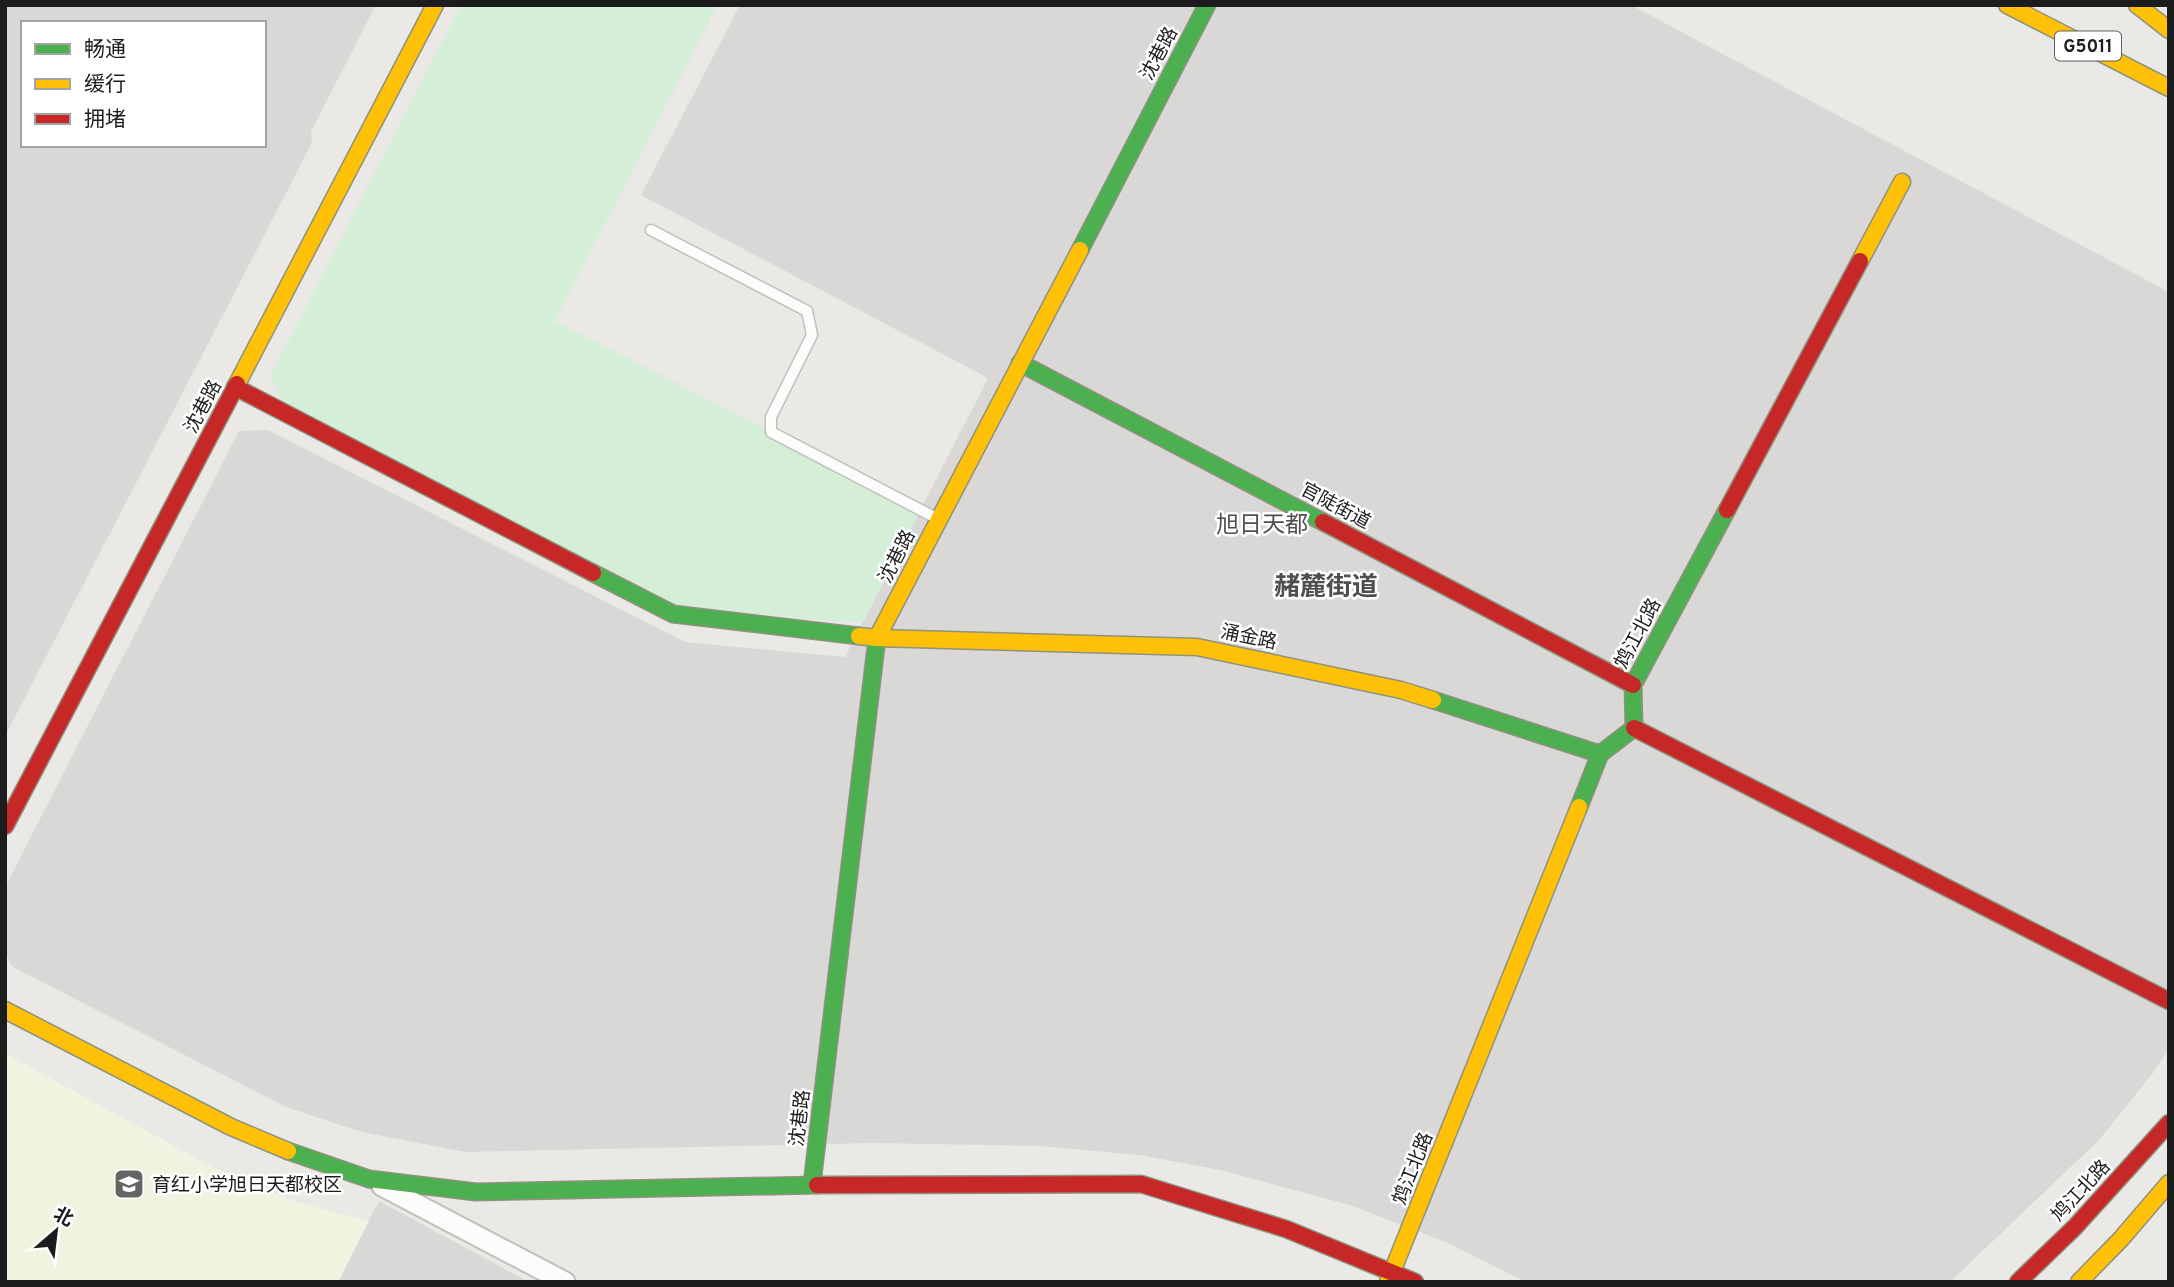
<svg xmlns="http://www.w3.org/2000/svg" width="2174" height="1287" font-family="Overpass,'Noto Sans SC',sans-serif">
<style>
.residential{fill:#d9d8d6;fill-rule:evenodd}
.education{fill:#f1f3e1}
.park{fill:#d5eed8}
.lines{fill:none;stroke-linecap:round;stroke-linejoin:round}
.lane-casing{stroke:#c0bfbd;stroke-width:13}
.street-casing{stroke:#c0bfbd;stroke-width:23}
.fast-casing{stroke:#8e927f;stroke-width:19}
.slow-casing{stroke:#8e927f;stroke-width:19}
.jam-casing{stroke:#8e927f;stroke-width:19}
.lane{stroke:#fcfcfb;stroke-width:10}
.street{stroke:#fcfcfb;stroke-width:19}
.fast{stroke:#4caf50;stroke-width:16}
.slow{stroke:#ffc107;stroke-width:16}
.jam{stroke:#c62828;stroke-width:16}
.labels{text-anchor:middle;stroke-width:5;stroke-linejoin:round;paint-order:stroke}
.shield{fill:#fff;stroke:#606060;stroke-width:2}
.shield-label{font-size:18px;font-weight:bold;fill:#1c1c1c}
.street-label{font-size:19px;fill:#1c1c1c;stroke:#fff}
.poi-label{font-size:19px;fill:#1c1c1c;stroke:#fff;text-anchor:start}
.quarter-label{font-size:23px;fill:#4f4f4f;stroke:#fff}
.district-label{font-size:26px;font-weight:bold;fill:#4f4f4f;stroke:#fff}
</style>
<rect width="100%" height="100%" fill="#eae9e5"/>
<!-- residential -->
<g class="residential">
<path d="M5 5H376L311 131 312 143 5 736ZM23 23H264V145H23Z"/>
<path d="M740 5H1631L2169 292V1048L2153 1073 2099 1140 1950 1282H1526L1448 1243 1353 1206 1220 1170 1139 1155 1040 1146 872 1143 465 1152 362 1132 286 1107 11 966 5 948V887L239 431 268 430 685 642 845 657 988 378 641 195Z"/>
<path d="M379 1201 529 1282H338Z"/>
</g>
<!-- education -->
<path class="education" d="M5 1053 212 1167 293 1201 369 1221 338 1282H5Z"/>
<!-- park -->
<path class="park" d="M461 5 717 6 555 321 921 509 863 622 673 614 281 400 271 375Z"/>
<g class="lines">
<!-- lane casing -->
<g class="lane-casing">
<path id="lane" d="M651 230 807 311 812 335 771 417V432L938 519"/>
</g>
<!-- street casing -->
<g class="street-casing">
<path id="street" d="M382 1186 565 1282"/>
</g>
<!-- fast casing -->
<g class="fast-casing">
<g id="fast">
<path d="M1080 250 1207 5"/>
<path d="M1020 363 1323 522"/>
<path d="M593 573 673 614 859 636"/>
<path d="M1433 700 1600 754"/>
<path d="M1579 807 1600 754 1634 728 1633 685 1727 510"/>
<path d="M288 1151 369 1179 476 1192 817 1185"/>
<path d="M812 1184 877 638"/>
</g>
</g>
<!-- slow casing -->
<g class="slow-casing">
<g id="slow">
<path d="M2007 5 2169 88"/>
<path d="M2137 5 2169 30"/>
<path d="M1860 261 1902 182"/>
<path d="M237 384 435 5"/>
<path d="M859 636 877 638 1197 647 1401 690 1433 700"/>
<path d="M877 638 1080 250"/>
<path d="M5 1010 231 1127 288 1151"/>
<path d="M1388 1282 1579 807"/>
<path d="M2079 1282 2121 1239 2169 1183"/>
</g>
</g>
<!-- jam casing -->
<g class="jam-casing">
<g id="jam">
<path d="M235 387 593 573"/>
<path d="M1727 510 1860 261"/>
<path d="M1323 522 1633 685"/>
<path d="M1634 728 2169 1001"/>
<path d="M5 826 237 384"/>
<path d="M817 1185 1141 1184 1286 1229 1415 1282"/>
<path d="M2018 1282 2075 1227 2169 1123"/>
</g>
</g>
<!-- lane -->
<use href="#lane" class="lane"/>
<!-- street -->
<use href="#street" class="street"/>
<!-- fast -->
<use href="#fast" class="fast"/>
<!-- slow -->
<use href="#slow" class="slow"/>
<!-- jam -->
<use href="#jam" class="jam"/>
</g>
<!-- icons -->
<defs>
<g id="school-square" transform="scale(1.575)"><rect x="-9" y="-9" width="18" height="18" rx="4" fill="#646462" stroke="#fff"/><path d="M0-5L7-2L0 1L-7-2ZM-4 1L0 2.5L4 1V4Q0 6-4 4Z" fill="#fff"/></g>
</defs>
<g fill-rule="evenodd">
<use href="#school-square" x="129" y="1184"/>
</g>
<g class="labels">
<!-- shield labels -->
<rect class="shield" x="2055" y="31.5" width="66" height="29" rx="5"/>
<g class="shield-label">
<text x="2088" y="52">G5011</text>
</g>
<!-- street labels -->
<g class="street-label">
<text transform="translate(1158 53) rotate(-62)" y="7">沈巷路</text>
<text transform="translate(202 406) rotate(-62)" y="7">沈巷路</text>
<text transform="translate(1336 505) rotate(28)" y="7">官陡街道</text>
<text transform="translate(896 556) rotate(-63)" y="7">沈巷路</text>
<text transform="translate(1637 633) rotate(-62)" y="7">鸩江北路</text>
<text transform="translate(1249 636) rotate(12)" y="7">涌金路</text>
<text transform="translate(799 1118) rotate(-83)" y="7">沈巷路</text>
<text transform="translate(1412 1168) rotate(-68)" y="7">鸩江北路</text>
<text transform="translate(2080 1190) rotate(-47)" y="7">鸠江北路</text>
</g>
<!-- poi labels -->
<g class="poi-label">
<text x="152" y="1191">育红小学旭日天都校区</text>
</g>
<!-- quarter labels -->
<g class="quarter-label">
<text x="1262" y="532">旭日天都</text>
</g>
<!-- district labels -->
<g class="district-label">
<text x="1326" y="595">赭麓街道</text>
</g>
</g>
<!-- border -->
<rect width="2174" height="1287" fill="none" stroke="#1c1c1c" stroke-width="14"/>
<!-- legend -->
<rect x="21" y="21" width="245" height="126" fill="#ffffff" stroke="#a4a4a4" stroke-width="2"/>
<rect x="35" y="44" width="35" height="10" fill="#4caf50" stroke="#a4a4a4" stroke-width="2"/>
<text x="84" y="56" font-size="21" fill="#1c1c1c">畅通</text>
<rect x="35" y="79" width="35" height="10" fill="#ffc107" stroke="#a4a4a4" stroke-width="2"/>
<text x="84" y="91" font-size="21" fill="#1c1c1c">缓行</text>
<rect x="35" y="114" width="35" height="10" fill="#c62828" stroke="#a4a4a4" stroke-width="2"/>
<text x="84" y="126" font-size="21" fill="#1c1c1c">拥堵</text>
<!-- north arrow -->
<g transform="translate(56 1231) rotate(28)" stroke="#ffffff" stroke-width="5" paint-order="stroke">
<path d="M0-5L12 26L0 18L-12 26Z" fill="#1c1c1c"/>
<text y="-10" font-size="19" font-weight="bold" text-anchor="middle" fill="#1c1c1c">北</text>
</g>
</svg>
